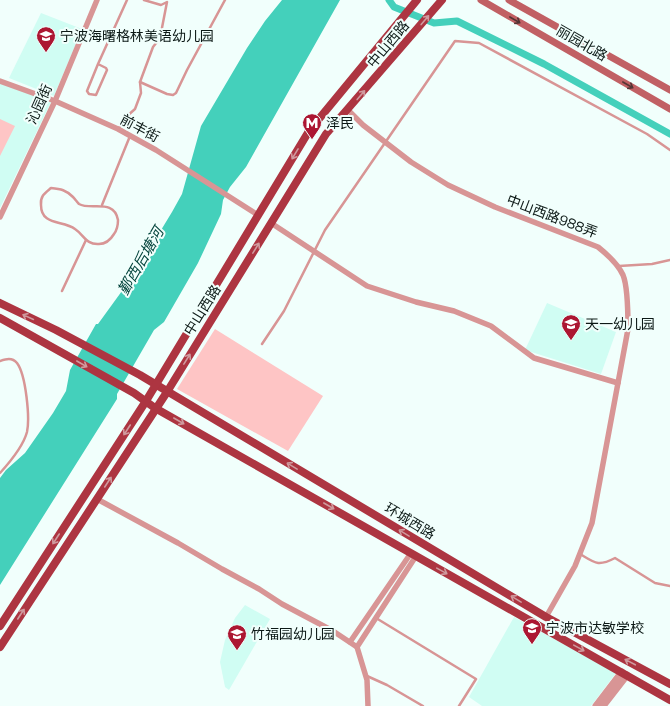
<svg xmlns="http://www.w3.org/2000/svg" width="670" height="706" font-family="'Space Grotesk','Noto Sans SC',sans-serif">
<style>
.built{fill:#d0fdf3}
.green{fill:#fec5c5}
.water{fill:#44d0bb}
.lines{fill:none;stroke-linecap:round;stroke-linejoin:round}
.canal{stroke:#44d0bb;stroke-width:7}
.service{stroke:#d89595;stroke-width:2.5}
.minor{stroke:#d89595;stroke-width:5.5}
.tertiary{stroke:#d89595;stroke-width:7}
.secondary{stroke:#c16064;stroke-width:7}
.primary{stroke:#ad3541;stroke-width:8}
.oneway{stroke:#cf9a9e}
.oneway2{stroke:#543535}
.labels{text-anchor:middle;stroke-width:4;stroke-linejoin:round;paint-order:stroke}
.poi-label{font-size:14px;fill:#0c1916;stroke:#f1fffc;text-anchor:start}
.street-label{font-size:14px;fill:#0c1916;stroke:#f1fffc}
.water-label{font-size:15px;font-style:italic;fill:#04443c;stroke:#f1fffc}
</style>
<rect width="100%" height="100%" fill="#f1fffc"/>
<!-- built -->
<g class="built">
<path d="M41 13 82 29 54 96 9 78Z"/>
<path d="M0 83 51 102 0 208Z"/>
<path d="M547 303 616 332 601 374 525 350Z"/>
<path d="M245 605 270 619 229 690 225 687 220 662 225 640 235 618Z"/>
<path d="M514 617 616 673 591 706H482L469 697Z"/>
</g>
<!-- green -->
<g class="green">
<path d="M0 119 15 126 0 156Z"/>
<path d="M215 329 323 396 288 451 177 389Z"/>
</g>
<!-- water -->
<path class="water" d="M282 0H340L246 167 230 187 223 200 221 214 198 263 164 322 154 330 117 394V399L0 585V478L6 470 25 453 53 413 66 391 70 370 96 324H98L135 273 172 212 182 194 201 126 247 48 265 21Z"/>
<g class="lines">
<!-- canal -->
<path class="canal" d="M389 0 394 7 434 23 457 21 544 64 670 134"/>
<!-- service -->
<g class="service">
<path d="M98 64 106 68 107 70 96 95 89 94 87 91 98 64 127 0"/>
<path d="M140 82 167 94 173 95 176 93 187 70 225 0"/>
<path d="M119 128 126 117 135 109 141 93 140 82 153 47 160 38 167 2 161 5 144 0"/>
<path d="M51 188C61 189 66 190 73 197 75 199 77 202 79 204 91 211 114 198 118 220 118 226 117 230 114 234 111 239 106 244 99 244 86 245 84 235 75 229 63 220 41 226 41 205 40 196 45 193 51 188Z"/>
<path d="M102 205 130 136"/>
<path d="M619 266 652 264 670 260"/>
<path d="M62 291 86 240"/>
<path d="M262 344 284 311 325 230 455 41 479 43 647 134 670 150"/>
<path d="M0 361C6 359 12 357 17 363 26 375 30 418 27 432 23 447 10 462 0 473"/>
<path d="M580 554C595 563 598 567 615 558L655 583 670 586"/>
<path d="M376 618 476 679 459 706"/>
<path d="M367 676 387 685 423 706"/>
</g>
<!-- minor -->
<g class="minor">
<path d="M0 81 55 101 118 129 156 150 258 215"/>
<path d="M348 110 363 125 411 162 448 185 495 207 598 247C608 255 618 264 623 275 628 287 628 316 628 329L592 523 575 566 546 617"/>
<path d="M0 217 55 101 97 0"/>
<path d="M271 223 367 286 416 302 454 311 491 326 534 358 618 383"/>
<path d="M97 499 178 543 222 569 259 589 282 604 333 631 357 647 367 680 368 706"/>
<path d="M350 642 411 553"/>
<path d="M357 647 416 556"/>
</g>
<!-- tertiary -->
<g class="tertiary">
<path d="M596 706 622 672"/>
<path d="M603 706 627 675"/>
</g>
<!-- secondary -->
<g class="secondary">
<path d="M481 0 670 109"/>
<path d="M509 0 670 90"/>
</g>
<!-- primary -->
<g class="primary">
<path d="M0 303 56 330 140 375 546 617 670 684"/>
<path d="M0 318 134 393 155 408 670 700"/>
<path d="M0 626 146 401 309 131 417 0"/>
<path d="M0 647 167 392 326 134 442 0"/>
</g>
</g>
<!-- one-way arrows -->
<defs><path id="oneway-shaft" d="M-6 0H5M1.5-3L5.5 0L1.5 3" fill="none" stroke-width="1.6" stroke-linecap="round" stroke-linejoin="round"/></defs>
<g class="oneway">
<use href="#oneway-shaft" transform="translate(425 20) rotate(-50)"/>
<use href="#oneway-shaft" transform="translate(361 95) rotate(-50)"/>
<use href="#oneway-shaft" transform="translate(295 154) rotate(121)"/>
<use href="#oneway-shaft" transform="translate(256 248) rotate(-58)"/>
<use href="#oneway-shaft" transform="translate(28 317) rotate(-155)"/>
<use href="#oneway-shaft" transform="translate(187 359) rotate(-58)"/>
<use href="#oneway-shaft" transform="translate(82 364) rotate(30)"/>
<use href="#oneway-shaft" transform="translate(179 421) rotate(30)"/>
<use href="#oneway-shaft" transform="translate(127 430) rotate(123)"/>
<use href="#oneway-shaft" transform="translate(292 466) rotate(-149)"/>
<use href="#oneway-shaft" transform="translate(108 482) rotate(-57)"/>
<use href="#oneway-shaft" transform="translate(329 506) rotate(30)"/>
<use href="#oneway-shaft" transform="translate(404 533) rotate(-149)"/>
<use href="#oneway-shaft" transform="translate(56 539) rotate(123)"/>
<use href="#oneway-shaft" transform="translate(442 571) rotate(29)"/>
<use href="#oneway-shaft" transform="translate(516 599) rotate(-149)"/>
<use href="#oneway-shaft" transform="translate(21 614) rotate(-57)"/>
<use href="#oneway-shaft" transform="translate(579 648) rotate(29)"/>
<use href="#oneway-shaft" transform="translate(630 662) rotate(-152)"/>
</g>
<g class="oneway2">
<use href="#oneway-shaft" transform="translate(515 20) rotate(30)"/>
<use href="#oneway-shaft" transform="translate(628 85) rotate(30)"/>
</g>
<!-- icons -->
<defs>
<g id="school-pin" transform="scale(1)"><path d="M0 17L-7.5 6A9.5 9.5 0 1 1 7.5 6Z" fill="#ac1632" stroke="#f1fffc"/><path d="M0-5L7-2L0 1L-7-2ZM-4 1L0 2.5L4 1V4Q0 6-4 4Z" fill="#fff"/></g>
<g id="metro-pin" transform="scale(1)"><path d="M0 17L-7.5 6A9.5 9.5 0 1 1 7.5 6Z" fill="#ac1632" stroke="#f1fffc"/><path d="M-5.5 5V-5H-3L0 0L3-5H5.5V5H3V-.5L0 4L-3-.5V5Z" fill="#fff"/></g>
</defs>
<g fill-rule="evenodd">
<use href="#school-pin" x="46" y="36"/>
<use href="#metro-pin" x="312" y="123"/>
<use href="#school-pin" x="571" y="324"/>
<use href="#school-pin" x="532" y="628"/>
<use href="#school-pin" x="237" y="634"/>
</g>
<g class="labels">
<!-- poi labels -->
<g class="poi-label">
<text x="60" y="41">宁波海曙格林美语幼儿园</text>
<text x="326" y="128">泽民</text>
<text x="585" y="329">天一幼儿园</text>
<text x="546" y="633">宁波市达敏学校</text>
<text x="251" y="639">竹福园幼儿园</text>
</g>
<!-- street labels -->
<g class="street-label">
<text transform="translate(582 43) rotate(30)" y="5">丽园北路</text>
<text transform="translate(388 44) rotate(-50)" y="5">中山西路</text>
<text transform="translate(39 104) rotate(-66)" y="5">沁园街</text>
<text transform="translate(140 128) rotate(28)" y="5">前丰街</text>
<text transform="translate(552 216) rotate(21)" y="5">中山西路988弄</text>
<text transform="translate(202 310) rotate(-58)" y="5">中山西路</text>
<text transform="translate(410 521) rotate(31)" y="5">环城西路</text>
</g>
<!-- water labels -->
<g class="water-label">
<text transform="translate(141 261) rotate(-60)" y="5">鄞西后塘河</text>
</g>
</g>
</svg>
